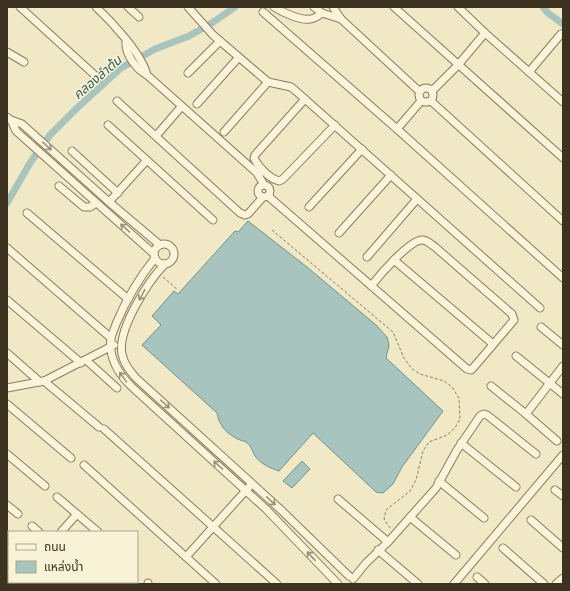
<svg xmlns="http://www.w3.org/2000/svg" width="570" height="591" font-family="Bitter,'Noto Sans Thai',serif">
<style>
.water{fill:#a8c4bf;stroke:#6e948e}
.lines{fill:none;stroke-linecap:round;stroke-linejoin:round}
.canal{stroke:#a8c4bf;stroke-width:7}
.minor-casing{stroke:#8e7b5a;stroke-width:9}
.path{stroke:#8e7b5a;stroke-width:1;stroke-dasharray:3 2;stroke-linecap:butt}
.minor{stroke:#fbf4da;stroke-width:7}
.oneway{stroke:#9c927c}
.labels{text-anchor:middle;stroke-width:3;stroke-linejoin:round;paint-order:stroke}
.water-label{font-size:13px;font-style:italic;fill:#2e5b5e;stroke:#f8f2d6}
</style>
<rect width="100%" height="100%" fill="#f1e9c6"/>
<!-- water -->
<g class="water">
<path d="M248 221 307 267 376 325 387 337 389 345 386 358 443 411 402 467 393 484 383 493 376 492 313 433 279 471C270 468 261 464 255 456 252 451 251 445 246 442 245 441 242 441 240 440 228 435 219 426 217 413L142 345 161 325 152 316 174 291 178 294 235 231 238 232Z"/>
<path d="M302 461 310 469 292 488 283 481Z"/>
</g>
<g class="lines">
<!-- canal -->
<g class="canal">
<path d="M543 7 548 13 563 24"/>
<path d="M7 203 30 163 50 135 77 108 121 68 155 49 189 36 212 23 235 7"/>
</g>
<!-- minor casing -->
<g class="minor-casing">
<g id="minor">
<path d="M20 7 98 78"/>
<path d="M96 7C111 21 142 54 147 75"/>
<path d="M128 7 139 17"/>
<path d="M188 7 213 35 268 82 291 87 297 92 540 308"/>
<path d="M274 7C282 12 301 21 310 19 315 19 318 16 322 13"/>
<path d="M314 7 322 13 341 19 420 92"/>
<path d="M333 7 341 19"/>
<path d="M394 7 563 158"/>
<path d="M458 7 485 33 563 102"/>
<path d="M263 12 397 129 563 278"/>
<path d="M126 42C125 54 136 69 147 75L257 173 264 185"/>
<path d="M7 52 24 62"/>
<path d="M529 72 561 34"/>
<path d="M188 73 220 41"/>
<circle cx="426" cy="95" r="7"/>
<path d="M432 91 458 65 485 33"/>
<path d="M305 99 255 155 254 158C259 168 269 178 279 181L283 179 335 125"/>
<path d="M117 101 240 213 245 215 248 214 263 197"/>
<path d="M431 101 563 221"/>
<path d="M197 104 239 57"/>
<path d="M7 117 11 120 16 131 154 254"/>
<path d="M11 120 22 124 109 202 160 245"/>
<path d="M108 125 213 220"/>
<path d="M397 129 421 101"/>
<path d="M224 132 268 82"/>
<path d="M156 136 181 107"/>
<path d="M72 151 118 193"/>
<circle cx="264" cy="191" r="6"/>
<path d="M59 186 84 207H90L96 203"/>
<path d="M268 196 467 369 471 370 474 367 514 320 512 314 435 247C431 244 428 241 423 240 411 238 379 276 371 286"/>
<path d="M109 202 147 160"/>
<path d="M309 207 362 149"/>
<path d="M27 213 128 299"/>
<path d="M339 233 391 175"/>
<circle cx="164" cy="254" r="10"/>
<path d="M7 248 111 338"/>
<path d="M367 257 417 199"/>
<path d="M155 258C139 278 126 300 116 324 115 328 112 333 111 338 108 357 119 375 132 387L266 509 338 584"/>
<path d="M394 260 493 344"/>
<path d="M165 264C148 281 117 330 122 354 124 364 130 371 136 378L279 508 349 576"/>
<path d="M7 300 81 363"/>
<path d="M541 327 563 345"/>
<path d="M7 353 40 382"/>
<path d="M516 356 563 394"/>
<path d="M86 360 117 388"/>
<path d="M44 381 99 427"/>
<path d="M491 386 526 414 563 366"/>
<path d="M7 388 44 381 114 345"/>
<path d="M7 404 71 458"/>
<path d="M526 414 557 441"/>
<path d="M104 429 277 584"/>
<path d="M461 443 516 487"/>
<path d="M7 454 45 486"/>
<path d="M84 465 216 584"/>
<path d="M439 481 484 518"/>
<path d="M555 490 563 496"/>
<path d="M57 497 98 532"/>
<path d="M338 499 388 542"/>
<path d="M7 505 18 514"/>
<path d="M410 517 456 555"/>
<path d="M531 520 563 548"/>
<path d="M32 526 39 532"/>
<path d="M61 532 77 514"/>
<path d="M503 548 544 584"/>
<path d="M378 550 418 584"/>
<path d="M186 557 249 487"/>
<path d="M7 561 9 563"/>
<path d="M477 577 485 584"/>
<path d="M353 579 366 563 388 542 436 488 457 450 480 416 484 414 487 415 536 454"/>
<path d="M33 582 35 584"/>
<path d="M96 582 99 584"/>
<path d="M14 584 17 582"/>
<path d="M148 584V583"/>
<path d="M454 584 563 455"/>
<path d="M556 584 563 578"/>
</g>
</g>
<!-- path -->
<g class="path">
<path d="M272 230 393 332 404 358 412 369 420 374 444 381 452 387 459 398 460 419 455 428 447 435 429 442 423 451 416 480 410 491 386 510 384 519 390 528"/>
<path d="M163 277 178 290"/>
</g>
<!-- minor -->
<use href="#minor" class="minor"/>
</g>
<!-- one-way arrows -->
<defs><path id="oneway-shaft" d="M-6 0H5M1.5-3L5.5 0L1.5 3" fill="none" stroke-width="1.6" stroke-linecap="round" stroke-linejoin="round"/></defs>
<g class="oneway">
<use href="#oneway-shaft" transform="translate(47 146) rotate(42)"/>
<use href="#oneway-shaft" transform="translate(125 228) rotate(-139)"/>
<use href="#oneway-shaft" transform="translate(142 295) rotate(118)"/>
<use href="#oneway-shaft" transform="translate(123 377) rotate(-126)"/>
<use href="#oneway-shaft" transform="translate(165 404) rotate(42)"/>
<use href="#oneway-shaft" transform="translate(218 465) rotate(-138)"/>
<use href="#oneway-shaft" transform="translate(271 501) rotate(43)"/>
<use href="#oneway-shaft" transform="translate(311 556) rotate(-133)"/>
</g>
<g class="labels">
<!-- water labels -->
<g class="water-label">
<text transform="translate(97 77) rotate(-41)" y="5">คลองลำต้น</text>
</g>
</g>
<!-- border -->
<rect width="570" height="591" fill="none" stroke="#3d311f" stroke-width="16"/>
<!-- legend -->
<rect x="8" y="531" width="130" height="52" fill="#f8f2d6" stroke="#ada58d"/>
<rect x="16" y="544" width="20" height="6" fill="#fbf4da" stroke="#ada58d"/>
<text x="44" y="551" font-size="12" fill="#3d311f">ถนน</text>
<rect x="16" y="561" width="20" height="12" fill="#a8c4bf" stroke="#ada58d"/>
<text x="44" y="571" font-size="12" fill="#3d311f">แหล่งน้ำ</text>
</svg>
